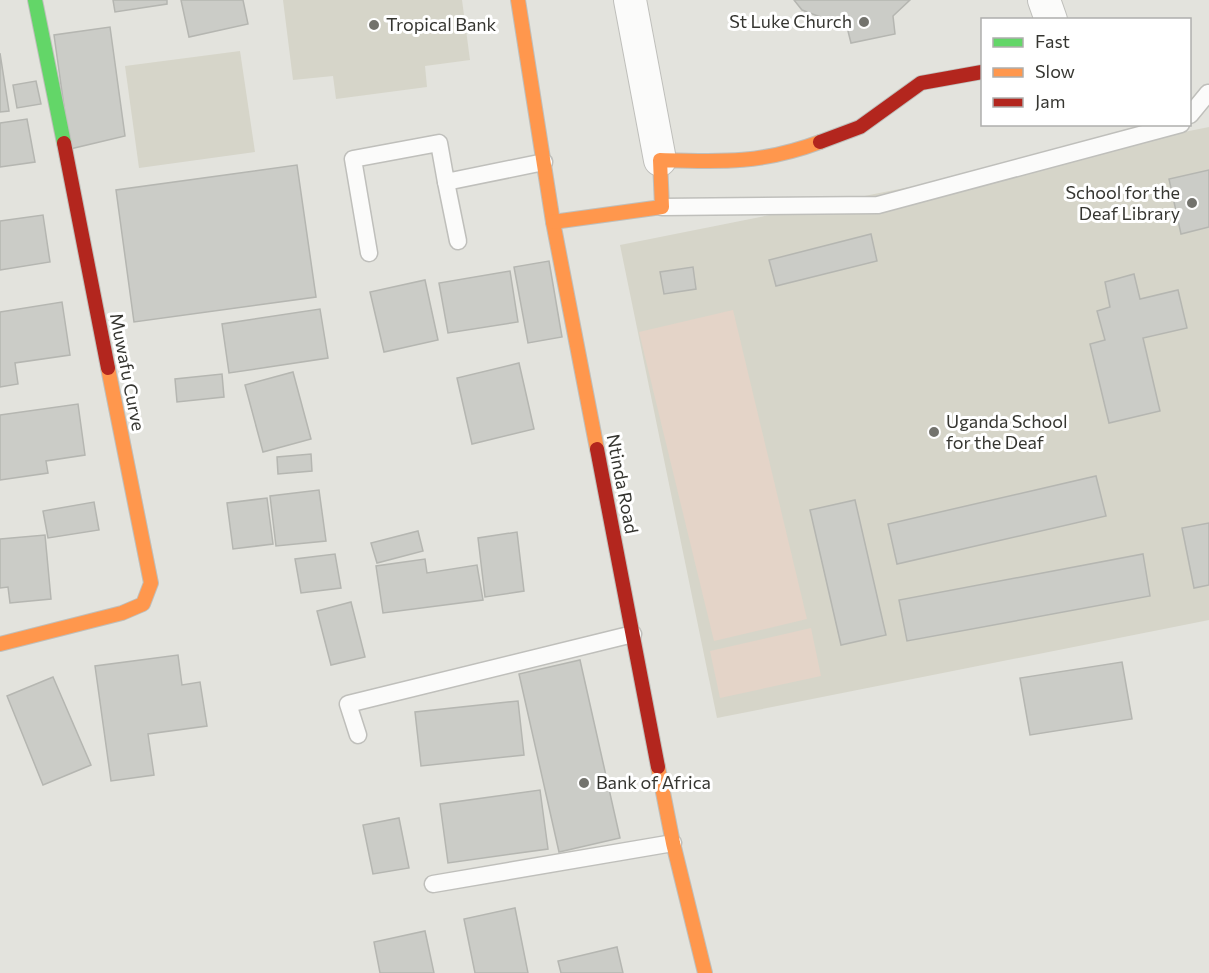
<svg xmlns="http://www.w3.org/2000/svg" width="1209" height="973" font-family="Commissioner,sans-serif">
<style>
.built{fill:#d6d5c9}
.green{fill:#e4d4c8}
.building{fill:#cbccc7;stroke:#b5b6b1;stroke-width:1.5}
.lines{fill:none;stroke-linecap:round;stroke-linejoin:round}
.lane-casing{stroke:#bfbfbb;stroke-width:19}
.street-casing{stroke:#bfbfbb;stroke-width:34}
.fast-casing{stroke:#bfbfbb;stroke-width:16}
.slow-casing{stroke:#bfbfbb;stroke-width:16}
.jam-casing{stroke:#bfbfbb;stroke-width:16}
.lane{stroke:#fbfbfa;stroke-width:16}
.street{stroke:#fbfbfa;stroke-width:32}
.fast{stroke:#63d668;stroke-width:14}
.slow{stroke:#ff974d;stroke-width:14}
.jam{stroke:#b3261e;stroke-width:14}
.poi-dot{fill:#73736d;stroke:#fff;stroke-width:2}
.labels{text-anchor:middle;stroke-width:6;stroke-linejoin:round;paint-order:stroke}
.poi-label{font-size:18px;fill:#363631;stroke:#fff;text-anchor:start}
.street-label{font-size:18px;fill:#363631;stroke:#fff}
</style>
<rect width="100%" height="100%" fill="#e3e3dd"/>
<!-- built -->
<g class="built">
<path d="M283 0H462L470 60 425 66 427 87 336 99 333 76 293 80Z"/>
<path d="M240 51 255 152 139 168 125 66Z"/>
<path d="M1209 127V620L717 718 620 245Z"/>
</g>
<!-- green -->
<g class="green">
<path d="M733 310 807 619 714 641 639 332Z"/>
<path d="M811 628 821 676 720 698 710 651Z"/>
</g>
<!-- building -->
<g class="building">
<path d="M113 0H167V4L115 12Z"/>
<path d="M181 0H243L248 24 189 37Z"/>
<path d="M794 0H910L893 16 895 34 851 43 847 27 802 10Z"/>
<path d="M110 27 125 136 70 149 54 35Z"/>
<path d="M0 53 9 111 0 112Z"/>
<path d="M36 81 41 104 17 108 13 85Z"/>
<path d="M27 119 35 162 0 167V123Z"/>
<path d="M297 165 316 297 134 322 116 190Z"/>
<path d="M1209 170V227L1181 234 1169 179Z"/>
<path d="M43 215 50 262 0 270V221Z"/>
<path d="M871 234 877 261 776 286 769 260Z"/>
<path d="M549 261 562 337 528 343 514 267Z"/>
<path d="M693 267 696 289 664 294 660 272Z"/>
<path d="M510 271 518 322 448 333 439 283Z"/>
<path d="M1134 274 1140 299 1178 290 1187 328 1143 338 1160 411 1109 423 1090 344 1105 340 1097 311 1110 307 1105 282Z"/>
<path d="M425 280 438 340 384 352 370 292Z"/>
<path d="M62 302 70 355 15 363 18 384 0 387V312Z"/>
<path d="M320 309 328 358 229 373 222 324Z"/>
<path d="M519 363 534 429 472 444 457 378Z"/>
<path d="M293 372 311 439 263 452 245 385Z"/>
<path d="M222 374 224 397 177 402 175 379Z"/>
<path d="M78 404 85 455 46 461 48 473 0 480V415Z"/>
<path d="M311 454 312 471 278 474 277 457Z"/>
<path d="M1096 476 1106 516 897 564 888 524Z"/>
<path d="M319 490 326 541 276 546 270 496Z"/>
<path d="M267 498 273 544 233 549 227 503Z"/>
<path d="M855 500 886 635 841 645 810 510Z"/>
<path d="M94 502 99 530 48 538 43 511Z"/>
<path d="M1209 523V585L1194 588 1182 528Z"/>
<path d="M418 531 423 551 377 563 371 543Z"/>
<path d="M517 532 524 591 485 597 478 538Z"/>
<path d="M45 535 51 599 10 603 8 587 0 588V539Z"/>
<path d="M335 554 341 588 301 593 295 559Z"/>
<path d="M1143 554 1150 596 907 641 899 600Z"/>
<path d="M425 559 427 573 477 565 483 600 383 613 376 566Z"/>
<path d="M351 602 365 657 331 665 317 611Z"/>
<path d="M178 655 182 685 200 682 207 726 148 734 154 775 111 781 95 666Z"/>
<path d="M580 660 620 838 559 852 519 674Z"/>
<path d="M1122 662 1132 719 1030 735 1020 678Z"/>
<path d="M53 677 91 765 43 785 7 696Z"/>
<path d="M518 701 524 755 421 766 415 712Z"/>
<path d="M540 790 548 849 448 863 440 804Z"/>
<path d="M399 818 409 868 373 874 363 825Z"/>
<path d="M515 908 528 973H475L464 919Z"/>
<path d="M425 931 434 973H380L374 942Z"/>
<path d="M617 947 623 973H561L558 961Z"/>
</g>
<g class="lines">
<!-- lane casing -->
<g class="lane-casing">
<g id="lane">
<path d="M1190 115 1208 93"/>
<path d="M446 182 458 241"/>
<path d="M662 207 878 205 1181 124"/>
<path d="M369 253 353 159 439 143 446 182 544 162"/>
<path d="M358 735 348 704 633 634"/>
<path d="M433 884 673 843"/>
</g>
</g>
<!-- street casing -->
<g class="street-casing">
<g id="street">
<path d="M630 0 660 160"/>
<path d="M1044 0 1051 20"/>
</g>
</g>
<!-- fast casing -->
<g class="fast-casing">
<path id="fast" d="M35 0 64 143"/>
</g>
<!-- slow casing -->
<g class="slow-casing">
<g id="slow">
<path d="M518 0 553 222 597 449"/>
<path d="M553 222 662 207 660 160C721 162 761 164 820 142"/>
<path d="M0 644 122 613 143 604 151 583 108 368"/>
<path d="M658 767 673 843 705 973"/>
</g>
</g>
<!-- jam casing -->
<g class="jam-casing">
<g id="jam">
<path d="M820 142 860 127 921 83 982 72"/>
<path d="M64 143 108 368"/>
<path d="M597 449 658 767"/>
</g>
</g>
<!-- lane -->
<use href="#lane" class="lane"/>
<!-- street -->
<use href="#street" class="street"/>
<!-- fast -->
<use href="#fast" class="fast"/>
<!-- slow -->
<use href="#slow" class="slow"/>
<!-- jam -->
<use href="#jam" class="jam"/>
</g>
<!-- markers -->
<g class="poi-dot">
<circle cx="864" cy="22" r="6"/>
<circle cx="374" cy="25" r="6"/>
<circle cx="1192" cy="203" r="6"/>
<circle cx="934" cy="432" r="6"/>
<circle cx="584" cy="783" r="6"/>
</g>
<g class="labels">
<!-- poi labels -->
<g class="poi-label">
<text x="852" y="28" text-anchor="end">St Luke Church</text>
<text x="386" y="31">Tropical Bank</text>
<text x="1180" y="199" text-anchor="end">School for the<tspan x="1180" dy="21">Deaf Library</tspan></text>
<text x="946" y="428">Uganda School<tspan x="946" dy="21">for the Deaf</tspan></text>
<text x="596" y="789">Bank of Africa</text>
</g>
<!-- street labels -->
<g class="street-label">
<text transform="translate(127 372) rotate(79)" y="6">Muwafu Curve</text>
<text transform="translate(622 484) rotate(79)" y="6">Ntinda Road</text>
</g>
</g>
<!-- legend -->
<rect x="981" y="18" width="210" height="108" fill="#ffffff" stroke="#afafad" stroke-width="1.5"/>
<rect x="993" y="38" width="30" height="9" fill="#63d668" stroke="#afafad" stroke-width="1.5"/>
<text x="1035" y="48" font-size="18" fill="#363631">Fast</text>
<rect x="993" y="68" width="30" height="9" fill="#ff974d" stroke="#afafad" stroke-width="1.5"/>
<text x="1035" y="78" font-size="18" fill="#363631">Slow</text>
<rect x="993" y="98" width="30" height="9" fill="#b3261e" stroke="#afafad" stroke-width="1.5"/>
<text x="1035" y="108" font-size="18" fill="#363631">Jam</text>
</svg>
